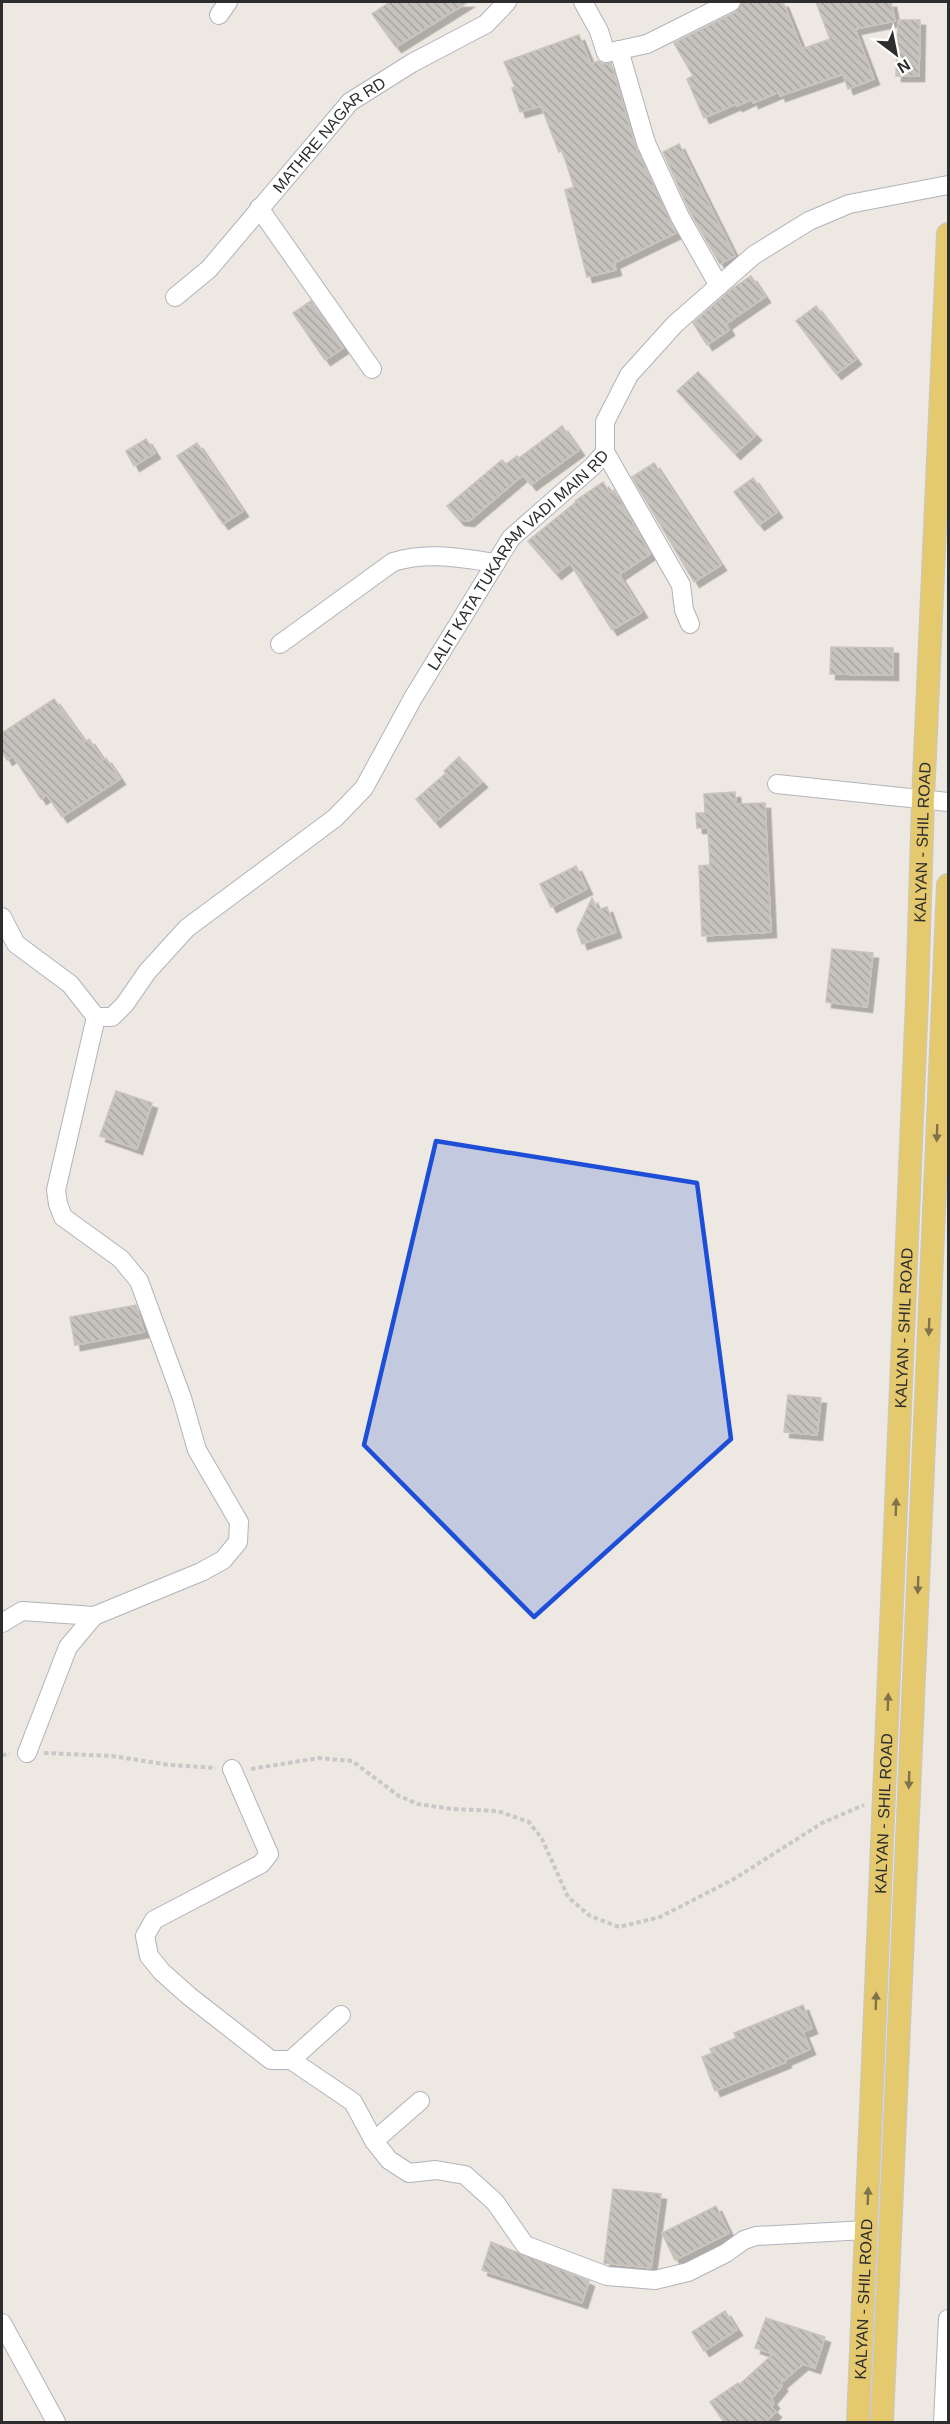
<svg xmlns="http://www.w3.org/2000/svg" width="950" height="2424" font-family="Helvetica,sans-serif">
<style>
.building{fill:url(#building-back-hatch);stroke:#c9c4bb;stroke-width:1.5;filter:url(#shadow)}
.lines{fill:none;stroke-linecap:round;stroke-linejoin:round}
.minor-casing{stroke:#b2b3bc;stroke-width:20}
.major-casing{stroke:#c8c8c8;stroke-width:24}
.path{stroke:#c8c8c8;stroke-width:4;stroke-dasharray:4.5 3;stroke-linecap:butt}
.minor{stroke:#fff;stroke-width:18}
.major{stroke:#e5c96f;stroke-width:22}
.oneway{fill:#80734b}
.marked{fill:#1d4ed8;fill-opacity:0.2;stroke:#1d4ed8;stroke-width:4.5;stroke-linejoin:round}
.labels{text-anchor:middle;stroke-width:5;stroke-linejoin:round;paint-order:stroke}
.street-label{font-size:16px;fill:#2d2d2d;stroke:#fff}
</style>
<defs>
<pattern id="building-back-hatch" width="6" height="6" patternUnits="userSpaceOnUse" patternTransform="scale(1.5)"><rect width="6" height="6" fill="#c6c2bd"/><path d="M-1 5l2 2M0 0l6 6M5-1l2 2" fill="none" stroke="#aaa7a3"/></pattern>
<filter id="shadow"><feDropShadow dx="5.5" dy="5.5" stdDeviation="0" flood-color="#0004"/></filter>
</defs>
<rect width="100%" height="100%" fill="#ede8e2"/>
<!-- building -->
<g class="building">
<path d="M390 2H468L396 47 372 14Z"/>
<path d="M742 2H783L802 49 830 39 816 2H891L895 21 855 29 874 79 848 89 843 74 780 96 779 92 753 103 752 99 737 106 736 104 704 118 687 79 693 76 674 43 736 12Z"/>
<path d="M898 20H920L919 76H896Z"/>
<path d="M579 35 591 64 598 61 603 64 611 63 636 148 676 233 614 263 616 270 587 277 565 190 574 187 562 150 559 152 541 106 520 112 512 88 515 87 504 62Z"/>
<path d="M679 144 735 256 720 264 690 212 663 152Z"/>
<path d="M751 276 765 297 726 324 729 330 707 345 693 323 733 288Z"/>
<path d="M311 301 343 348 325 360 293 313Z"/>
<path d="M816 306 856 359 836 374 796 321Z"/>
<path d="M698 372 756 435 735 454 677 391Z"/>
<path d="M562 426 579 450 531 485 523 475 469 521 459 520 447 506 502 460 506 464 517 456 519 458Z"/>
<path d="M146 439 155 453 134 466 126 451Z"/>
<path d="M197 443 243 511 223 524 177 456Z"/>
<path d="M654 463 721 565 694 582 632 477Z"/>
<path d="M753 478 777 512 759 525 734 492Z"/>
<path d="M603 482 610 493 614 490 650 554 619 575 642 612 612 630 570 563 556 574 528 541 576 502 575 501Z"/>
<path d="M831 647 893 648V675L830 674Z"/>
<path d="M54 699 85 742 89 739 103 760 106 758 120 779 62 817 47 795 41 799 13 756 7 760 2 751V733Z"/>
<path d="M459 757 482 782 435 822 416 799 446 773 444 771Z"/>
<path d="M735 792 736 804 765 803 771 932 702 936 699 866 710 865 708 828H697L696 813H705L704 794Z"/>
<path d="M576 866 587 889 551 907 540 884Z"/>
<path d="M592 898 598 910 607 907 616 932 582 944 577 930Z"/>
<path d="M832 949 873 953 867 1007 826 1002Z"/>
<path d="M116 1091 152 1103 137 1149 100 1136Z"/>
<path d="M136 1305 144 1332 75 1345 70 1317Z"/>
<path d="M788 1395 821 1398 817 1435 784 1432Z"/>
<path d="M803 2005 812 2028 803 2032 810 2049 785 2060 786 2062 715 2091 702 2057 712 2053 710 2049 736 2038 734 2033Z"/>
<path d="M613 2189 661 2194 651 2268 604 2263Z"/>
<path d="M716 2206 729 2233 675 2260 662 2233Z"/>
<path d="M491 2242 589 2281 582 2303 482 2270Z"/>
<path d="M725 2311 737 2330 704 2351 692 2332Z"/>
<path d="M766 2318 825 2337 815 2368 803 2364 781 2383 782 2386 771 2399 774 2403 771 2407 776 2412 765 2422H724L710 2402 738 2383 739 2385 773 2354 755 2348Z"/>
</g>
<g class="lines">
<!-- minor casing -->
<g class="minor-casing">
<g id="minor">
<path d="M583 2 599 31 606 53 647 44 731 2"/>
<path d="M219 15 228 2"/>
<path d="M619 50 646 143 680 217 719 286"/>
<path d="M259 208 372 369"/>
<path id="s1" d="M175 297 209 269 350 102 412 63 486 24 507 2"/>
<path d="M605 452 681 585 684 610 690 624"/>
<path d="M280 644 393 562C428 551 461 558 496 563"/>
<path d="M777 784 948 802"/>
<path id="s2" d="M2 917 16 944 70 984 96 1017H112L125 1004 147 972 187 928 335 818 364 788 413 698 511 538 593 466 605 452V422L629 375 675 324 754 255 809 221 849 204 948 185"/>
<path d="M2 1623 22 1611 94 1616"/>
<path d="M27 1753 68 1647 94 1616 201 1572 223 1560 238 1542 239 1522 197 1450 182 1398 139 1281 121 1259 63 1217 58 1204 56 1190 96 1017"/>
<path d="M232 1769 269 1854 261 1864 154 1920 145 1936 149 1956 162 1972 189 1996 271 2060H291L353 2102 374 2141 389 2160 409 2173 436 2170 465 2175 495 2202 525 2245 607 2276 655 2280 688 2272 726 2253 744 2240 756 2236 866 2230"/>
<path d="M291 2060 341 2015"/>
<path d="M374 2141 420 2101"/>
<path d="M2 2323 56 2422"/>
<path d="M943 2422 948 2319"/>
</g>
</g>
<!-- major casing -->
<g class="major-casing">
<g id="major">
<path id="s3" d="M858 2422 917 1000 923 800 948 234"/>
<path d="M882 2422 948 885"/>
</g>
</g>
<!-- path -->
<g class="path">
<path d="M44 1753 112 1756 170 1765 216 1768"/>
<path d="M2 1755 10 1754"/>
<path d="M251 1769 319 1758 352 1761 399 1796 418 1804 452 1809 498 1811 529 1822 542 1839 568 1897 590 1916 619 1927 660 1917 734 1879 822 1823 864 1805"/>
</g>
<!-- minor -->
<use href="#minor" class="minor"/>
<!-- major -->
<use href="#major" class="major"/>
</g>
<!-- one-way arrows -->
<defs><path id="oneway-solid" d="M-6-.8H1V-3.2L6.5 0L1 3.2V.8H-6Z" transform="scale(1.5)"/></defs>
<g class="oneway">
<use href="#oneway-solid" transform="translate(937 1133) rotate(92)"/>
<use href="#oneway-solid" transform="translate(929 1327) rotate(92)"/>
<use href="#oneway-solid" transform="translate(896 1507) rotate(-88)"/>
<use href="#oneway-solid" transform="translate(918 1585) rotate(92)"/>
<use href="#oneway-solid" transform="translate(888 1702) rotate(-88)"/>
<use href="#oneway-solid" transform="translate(909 1780) rotate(92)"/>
<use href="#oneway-solid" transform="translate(876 2001) rotate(-88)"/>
<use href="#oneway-solid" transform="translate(868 2196) rotate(-88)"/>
</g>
<!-- marked area -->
<path class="marked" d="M436 1141 697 1183 731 1439 534 1617 364 1445Z"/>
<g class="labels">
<!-- street labels -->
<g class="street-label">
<text dy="6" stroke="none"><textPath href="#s1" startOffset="225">MATHRE NAGAR RD</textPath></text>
<text dy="6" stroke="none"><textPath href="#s2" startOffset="776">LALIT KATA TUKARAM VADI MAIN RD</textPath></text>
<text dy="6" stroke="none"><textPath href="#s3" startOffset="1581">KALYAN - SHIL ROAD</textPath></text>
<text dy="6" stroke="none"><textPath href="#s3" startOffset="1095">KALYAN - SHIL ROAD</textPath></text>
<text dy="6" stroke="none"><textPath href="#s3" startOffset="609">KALYAN - SHIL ROAD</textPath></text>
<text dy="6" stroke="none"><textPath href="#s3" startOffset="123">KALYAN - SHIL ROAD</textPath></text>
</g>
</g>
<!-- border -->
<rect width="950" height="2424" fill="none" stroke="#2d2d2d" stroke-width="6"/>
<!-- north arrow -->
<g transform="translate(896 54) rotate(148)" stroke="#ffffff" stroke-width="4.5" paint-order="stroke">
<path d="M0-4.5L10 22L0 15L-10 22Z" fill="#2d2d2d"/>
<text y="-9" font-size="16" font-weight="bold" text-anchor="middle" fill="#2d2d2d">N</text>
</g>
</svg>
